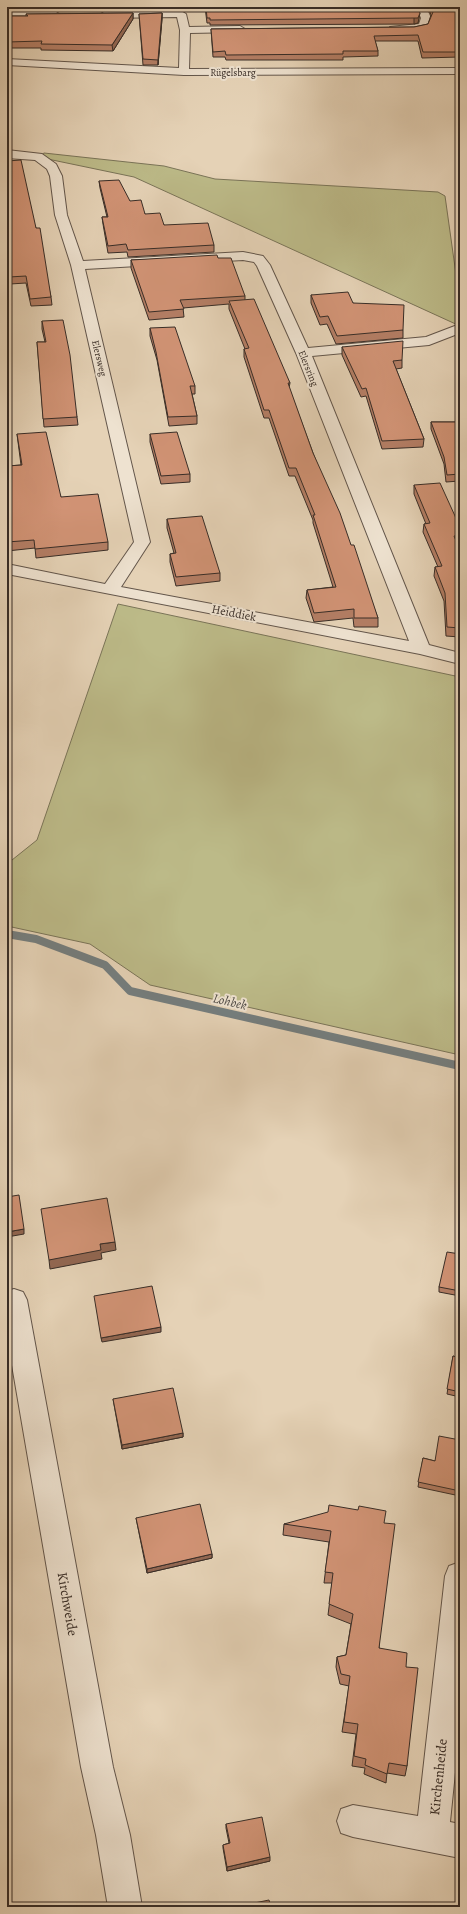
<svg xmlns="http://www.w3.org/2000/svg" width="467" height="1914" font-family="Alegreya,serif">
<style>
.green{fill:#bcba88;stroke:#7a7458}
.lines{fill:none;stroke-linecap:round;stroke-linejoin:round}
.stream{stroke:#747e7f;stroke-width:8}
.minor-casing{stroke:#63564b;stroke-width:2}
.minor{fill:#eee2d0;fill-rule:evenodd}
.wall{fill:#b47e65;stroke:#382d27}
.shaded-wall{fill:#926752;stroke:#382d27}
.building{fill:#d19375;stroke:#382d27}
.labels{text-anchor:middle;stroke-width:4;stroke-linejoin:round;paint-order:stroke}
.far-street-label{font-size:10px;fill:#382d27;stroke:#eee2d0}
.street-label{font-size:12px;fill:#382d27;stroke:#eee2d0}
.water-label{font-size:13px;font-style:italic;fill:#4c4844;stroke:#eee2d0}
.near-street-label{font-size:14px;fill:#382d27;stroke:#eee2d0}
</style>
<rect width="100%" height="100%" fill="#e5d2b6"/>
<filter id="stains"><feTurbulence type="fractalNoise" baseFrequency=".005" numOctaves="4"/><feColorMatrix values="0 0 0 0 .2 0 0 0 0 .09 0 0 0 0 .02 0 0 0 .5 -.17"/></filter>
<radialGradient id="worn" r=".72"><stop offset=".6" stop-color="#630" stop-opacity="0"/><stop offset="1" stop-color="#630" stop-opacity=".3"/></radialGradient>
<!-- green -->
<g class="green">
<path d="M44 153 164 166 215 179 438 192 445 196 460 303V326L134 177 38 157Z"/>
<path d="M118 604 460 677V1055L150 985 90 944 7 926V864L37 840Z"/>
</g>
<g class="lines">
<!-- stream -->
<path class="stream" d="M7 934 36 939 105 965 130 991 460 1066"/>
<!-- minor casing -->
<g class="minor-casing">
<g id="minor">
<path d="M416 7H426L431 18 427 28 414 31H390L389 29 390 27 419 24 421 18Z"/>
<path d="M181 11 186 14 189 27 240 26 245 29 240 32 190 33 189 69 460 68V74L184 75 7 65V59L179 68 180 30 177 17 104 18 99 15 104 12Z"/>
<path d="M7 12H56L61 15 56 18H7Z"/>
<path d="M7 150 42 154 56 164 62 176 67 215 83 261 243 252 263 256 270 265 308 348 426 337 460 324V333L429 345 312 356 429 645 460 653V664L420 654 7 574V564L105 584 134 542 71 265 55 215 50 176 47 169 35 160 7 158ZM243 260 254 262 257 266 296 353 409 641 121 587 150 542 85 269Z"/>
<path d="M14 1289 23 1292 27 1300 113 1767 130 1835 142 1907H108L96 1835 81 1767 7 1336V1291Z"/>
<path d="M460 1562V1723L450 1822 460 1824V1858L353 1837 341 1833 337 1821 341 1809 353 1805 418 1816 445 1576 449 1566Z"/>
</g>
</g>
<!-- minor -->
<use href="#minor" class="minor"/>
</g>
<!-- wall -->
<g class="wall">
<path d="M18 7H159V10H21Z"/>
<path d="M205 7H417L419 18 418 23 414 24 210 25V23H207Z"/>
<path d="M428 7H460V57L422 58 418 41H375L378 51V56L343 57V60H226L225 57H213L211 29 414 27 428 24 431 15Z"/>
<path d="M133 13V19L113 51 41 50V48H7V16H26V14Z"/>
<path d="M162 13V19L158 65H143L139 14Z"/>
<path d="M7 161 36 228 51 297 52 305 31 306 26 283 10 284 7 265V252L8 251 7 243Z"/>
<path d="M99 181 130 201 145 214 164 225 214 245V252L128 257 127 252 108 253 103 224 102 217H107L100 188Z"/>
<path d="M218 258 245 296V300L290 383 289 388 313 453 378 618V627H354L353 618 314 622 306 598 307 590 333 587 313 523V520L295 476H289L269 418H264L244 357V349H245L229 309V304L183 308 184 317 149 320 131 268V260Z"/>
<path d="M311 295 353 303 403 330V338L336 344 327 324 320 325 311 303Z"/>
<path d="M42 321 77 417 78 425 44 427 37 342H45L42 329Z"/>
<path d="M150 328 195 386V394H192L197 416V424L169 426 157 360 150 336Z"/>
<path d="M342 347 402 360V368L396 369 424 439 423 447 382 449 366 396 361 397 342 355Z"/>
<path d="M431 422H460V481L446 482 444 464 431 429Z"/>
<path d="M17 434 61 497 108 542V550L36 558 35 548 7 551V466L21 465Z"/>
<path d="M150 434 190 474V482L161 484 150 442Z"/>
<path d="M414 485 460 527V544H457L460 551V637L446 636 444 601 434 576 435 567H438L423 532 424 524H426L414 494Z"/>
<path d="M167 519 220 573V581L176 586 170 562V554L174 553 167 528Z"/>
<path d="M460 1254V1296L439 1292V1287Z"/>
<path d="M453 1356 460 1358V1397L447 1394Z"/>
<path d="M113 1399 183 1433V1437L122 1449Z"/>
<path d="M460 1440V1496L418 1487 423 1458 435 1461Z"/>
<path d="M136 1518 212 1554V1558L147 1573Z"/>
<path d="M384 1523 379 1648 406 1667 407 1766 405 1776 387 1773 386 1783 364 1774 365 1768 352 1766 356 1734 342 1732 349 1686 340 1684 336 1667 337 1657 346 1655 351 1624 328 1615 332 1583H324L329 1542 283 1535 284 1524Z"/>
<path d="M226 1824 270 1861 227 1871 223 1848V1845L229 1843 226 1828Z"/>
</g>
<!-- shaded-wall -->
<g class="shaded-wall">
<path d="M133 13V19L113 51 112 45Z"/>
<path d="M162 13V19L158 65V60Z"/>
<path d="M420 13 418 23 414 24V18Z"/>
<path d="M24 1229V1234L7 1237V1232Z"/>
<path d="M115 1242 116 1250 101 1253 102 1259 50 1269 49 1260 100 1244Z"/>
<path d="M161 1327V1332L102 1342 101 1338Z"/>
<path d="M183 1433V1437L122 1449V1445Z"/>
<path d="M212 1554V1558L147 1573V1569Z"/>
<path d="M270 1857V1861L227 1871V1867Z"/>
</g>
<!-- building -->
<g class="building">
<path d="M206 7H417L420 13 418 18H414L210 20V18H207Z"/>
<path d="M430 7H460V52H423L418 35 374 36 378 51H343V54L226 55 225 51 213 52 211 29 414 27 428 24 433 12Z"/>
<path d="M133 13 112 45 41 44 42 41 7 42V16H28L26 14Z"/>
<path d="M162 13 158 60 143 59 139 14Z"/>
<path d="M21 160 36 228H40L51 297 30 299 26 276 9 277 7 263V252L9 251 7 240V161Z"/>
<path d="M119 180 130 201 141 200 145 214 160 213 164 225 208 223 214 245 128 250 126 244 108 246 102 217H108L99 181Z"/>
<path d="M217 255 218 258H231L245 296 180 300 184 309 149 312 131 260Z"/>
<path d="M348 292 353 303 404 305 403 330 337 336 328 316 320 317 311 295Z"/>
<path d="M254 299 290 383H288L313 453 340 513 351 545H354L378 618H354V609L314 613 307 590 336 587 313 515H315L296 468H289L269 410H264L244 349 249 348 229 301Z"/>
<path d="M63 320 70 355 77 417 43 419 37 342H46L42 321Z"/>
<path d="M175 327 195 386H190L197 416 168 417 156 352 150 328Z"/>
<path d="M403 341 402 360 393 361 424 439 382 441 366 388 362 389 342 347Z"/>
<path d="M431 422H460V474L447 475 444 457Z"/>
<path d="M46 432 61 497 98 494 108 542 35 549 34 540 7 542V466L22 465 17 434Z"/>
<path d="M177 432 190 474 161 476 150 434Z"/>
<path d="M440 483 460 527V535L454 536 460 551V628L447 627 445 593 435 567 442 566 424 524 430 523 414 485Z"/>
<path d="M202 516 220 573 176 577 170 554 176 553 167 519Z"/>
<path d="M19 1195 24 1229 7 1232V1197Z"/>
<path d="M107 1198 115 1242 100 1244 101 1250 49 1260 41 1209Z"/>
<path d="M447 1252 460 1254V1291L439 1287Z"/>
<path d="M152 1286 161 1327 101 1338 94 1296Z"/>
<path d="M453 1356 460 1358V1392L447 1389Z"/>
<path d="M173 1388 183 1433 122 1445 113 1399Z"/>
<path d="M439 1436 460 1440V1491L418 1482 423 1458 435 1461Z"/>
<path d="M200 1504 212 1554 147 1569 136 1518Z"/>
<path d="M329 1505 358 1510 359 1506 386 1511 384 1523 395 1524 379 1648 407 1653 406 1667 418 1668 407 1766 389 1763 387 1774 365 1765 366 1759 354 1756 358 1724 344 1722 350 1676 341 1674 337 1657 346 1655 353 1614 329 1604 333 1573 325 1572 331 1531 284 1524 328 1512Z"/>
<path d="M262 1817 270 1857 227 1867 223 1845 230 1843 226 1824Z"/>
<path d="M269 1900 271 1907H235Z"/>
</g>
<g class="labels">
<!-- far-street labels -->
<g class="far-street-label">
<text x="233" y="76">Rügelsbarg</text>
<text transform="translate(100 358) rotate(77)" y="4">Elersweg</text>
<text transform="translate(309 368) rotate(68)" y="4">Elersring</text>
</g>
<!-- street labels -->
<g class="street-label">
<text transform="translate(234 613) rotate(11)" y="4">Heiddiek</text>
</g>
<!-- water labels -->
<g class="water-label">
<text transform="translate(230 1001) rotate(13)" y="5">Lohbek</text>
</g>
<!-- near-street labels -->
<g class="near-street-label">
<text transform="translate(68 1604) rotate(80)" y="5">Kirchweide</text>
<text transform="translate(438 1777) rotate(-84)" y="5">Kirchenheide</text>
</g>
</g>
<!-- margin -->
<rect width="467" height="1914" fill="none" stroke="#e5d2b6" stroke-width="24"/>
<rect x="8" y="8" width="451" height="1898" fill="none" stroke="#382d27" stroke-width="2"/>
<rect x="12" y="12" width="443" height="1890" fill="none" stroke="#382d27"/>
<rect width="100%" height="100%" filter="url(#stains)"/>
<rect width="100%" height="100%" fill="url(#worn)"/>
</svg>
